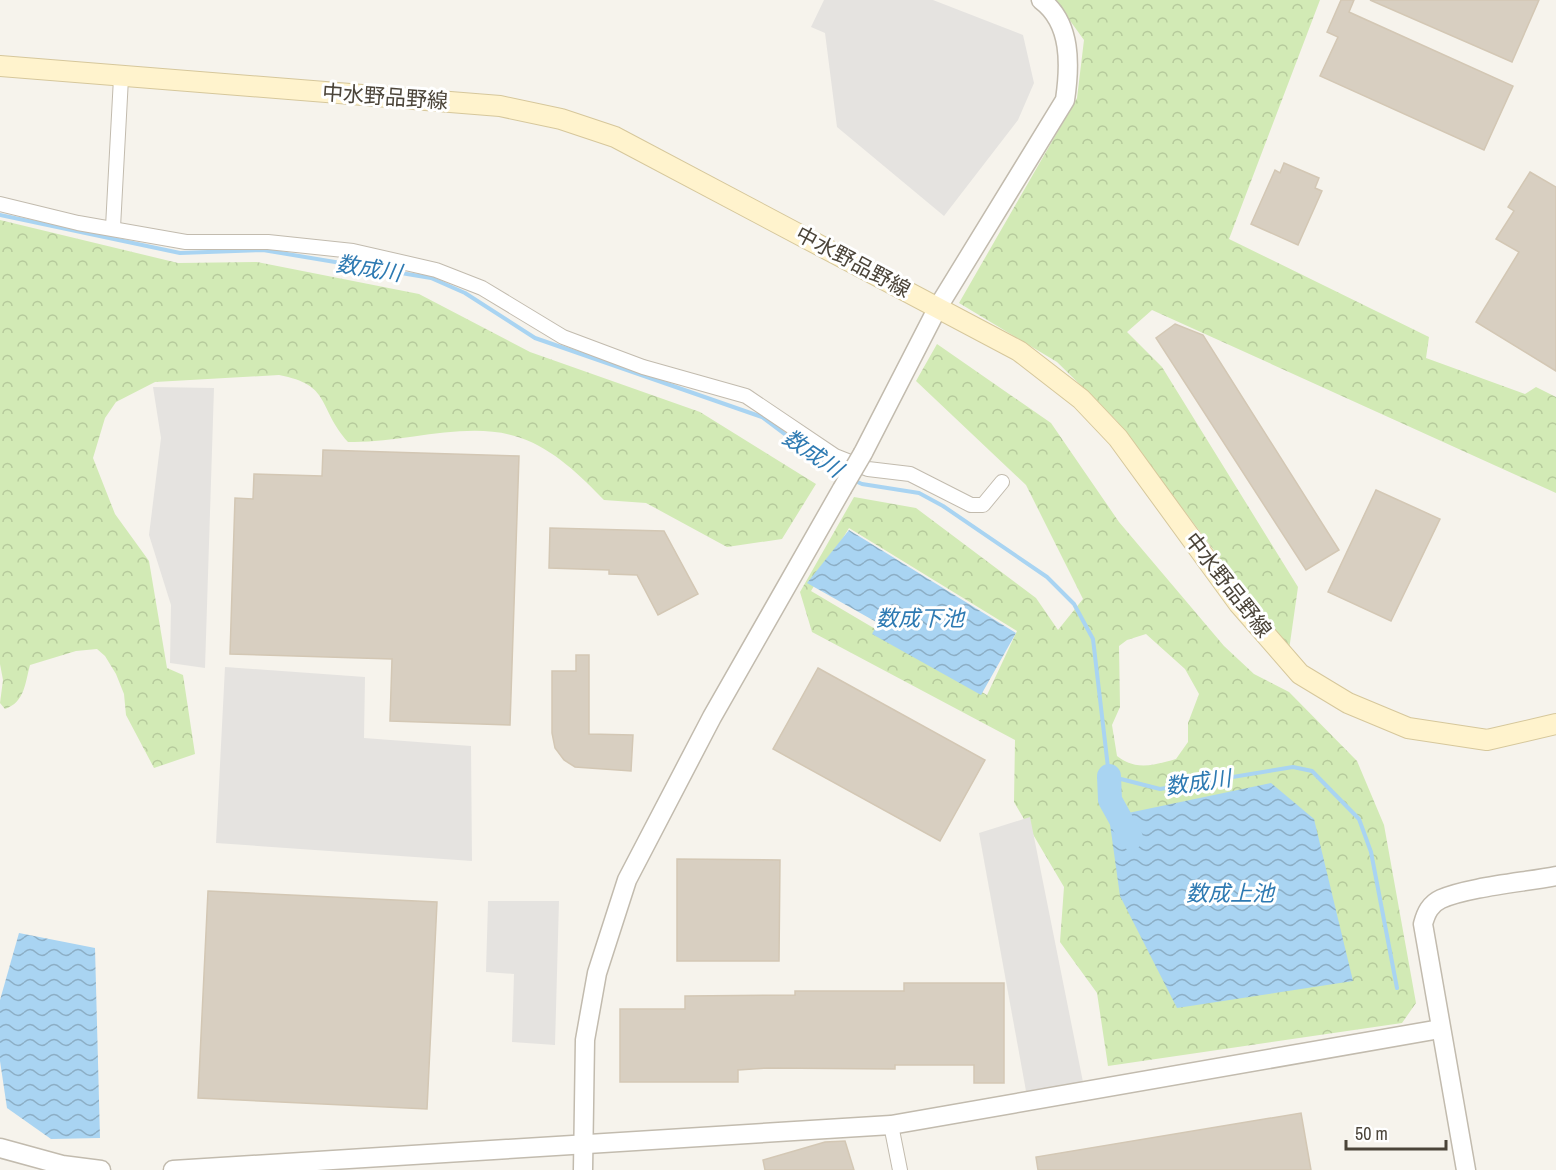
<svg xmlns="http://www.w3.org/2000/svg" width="1556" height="1170" font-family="'Archivo Narrow','Noto Sans JP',sans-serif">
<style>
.forest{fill:url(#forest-crowns);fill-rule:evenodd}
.parking{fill:#e5e3e0}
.water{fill:url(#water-waves)}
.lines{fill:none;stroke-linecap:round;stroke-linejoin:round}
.stream{stroke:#a9d4f2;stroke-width:4}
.river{stroke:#a9d4f2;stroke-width:24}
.building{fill:#d8cfc1;stroke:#d3c7b4;stroke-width:1.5}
.minor-casing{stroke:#c2bbae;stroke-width:16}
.tertiary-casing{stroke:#c2bbae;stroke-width:21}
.secondary-casing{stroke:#d6c79b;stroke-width:22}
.minor{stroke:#fff;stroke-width:14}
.tertiary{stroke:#fff;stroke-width:18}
.secondary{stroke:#fff3cd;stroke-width:20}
.tertiary-bridge-casing{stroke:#c2bbae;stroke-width:21;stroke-linecap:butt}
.tertiary-bridge{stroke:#fff;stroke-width:18}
.labels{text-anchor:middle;stroke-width:6;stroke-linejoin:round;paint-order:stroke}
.street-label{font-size:21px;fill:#4b4439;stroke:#fff}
.water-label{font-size:22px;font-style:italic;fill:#2e7ab2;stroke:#fff}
</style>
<defs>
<pattern id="forest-crowns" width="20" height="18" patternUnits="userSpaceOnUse" patternTransform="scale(1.5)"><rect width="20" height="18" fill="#d2eab5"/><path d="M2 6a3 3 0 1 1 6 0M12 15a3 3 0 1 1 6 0" fill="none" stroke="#b6ca9c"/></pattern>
<pattern id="water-waves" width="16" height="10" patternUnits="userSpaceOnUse" patternTransform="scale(1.5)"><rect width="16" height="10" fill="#a9d4f2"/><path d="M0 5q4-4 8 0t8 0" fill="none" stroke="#8caec5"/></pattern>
</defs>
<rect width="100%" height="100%" fill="#f6f3ec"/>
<!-- forest -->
<g class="forest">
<path d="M1055 0H1320L1229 239 1429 337 1426 358 1525 394 1536 387 1556 397V493L1152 310 1127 332 1162 367 1298 587 1289 650 1116 420 1057 362 959 303 1077 98 1084 40Z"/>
<path d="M0 220 178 263 257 262 419 294 530 352 700 412 816 484 782 539 727 547 646 503 604 500C581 476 553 449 521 438 469 419 402 444 348 442 317 407 332 385 279 375L155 382 116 402 105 418 93 458 115 514 149 561 167 668 183 675 195 754 154 768 126 715 124 694 116 674 105 656 97 649 76 651 30 665C25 683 25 702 5 709L0 703 3 680 0 664Z"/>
<path d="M937 344 1051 423 1119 522 1224 646 1254 674 1289 692 1357 761 1384 825 1416 1003 1402 1023 1108 1066 1097 993 1060 942 1064 887 1014 802 1015 740 812 632 800 592 854 497 916 508 1036 598 1058 630 1083 599 1026 485 916 381ZM849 528 1017 631 987 695 811 591ZM1146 634 1185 669 1199 694 1188 723V742L1176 759C1154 765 1136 771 1117 756L1112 725 1120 707 1119 646 1127 640Z"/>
</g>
<!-- parking -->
<g class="parking">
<path d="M824 0H933L1023 35 1034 83 1018 120 944 216 837 127 825 33 811 27Z"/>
<path d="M153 387 214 388 205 668 170 663 171 605 149 535 161 438Z"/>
<path d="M225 667 365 677 364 738 471 746 472 861 216 843Z"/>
<path d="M1030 817 1083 1082 1026 1091 979 833Z"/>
<path d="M488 901H559L555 1045 512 1042 514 974 486 972Z"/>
</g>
<!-- water -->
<g class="water">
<path d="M849 530 1016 633 981 695 872 634 878 623 807 583Z"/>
<path d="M1271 783 1314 819 1353 981 1177 1008 1120 896 1109 817Z"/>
<path d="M19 933 95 948 100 1138 51 1139 7 1108 0 1061V1000Z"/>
</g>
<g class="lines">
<!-- stream -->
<g class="stream">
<path d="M0 215 180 253 263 250 431 278 465 293 535 338 762 417 830 468 844 475"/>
<path d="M853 480 862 484 919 493 943 506 1047 577 1074 604 1093 639 1109 776 1160 789 1293 767 1312 771 1359 819 1371 852 1397 988"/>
</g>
<!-- river -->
<path class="river" d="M1109 776 1110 800 1131 838"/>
</g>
<!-- building -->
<g class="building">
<path d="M1341 0H1354L1349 12 1513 86 1484 150 1320 76 1338 37 1327 32Z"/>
<path d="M1370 0H1539L1512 62Z"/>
<path d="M1284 163 1319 178 1315 188 1322 191 1298 245 1251 224 1275 170 1280 173Z"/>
<path d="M1530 172 1556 187V371L1476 322 1519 252 1496 239 1514 211 1508 207Z"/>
<path d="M1175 324 1203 335 1339 550 1306 570 1156 338Z"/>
<path d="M323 450 519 456 510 725 390 721 392 659 230 654 235 498 253 499 254 474 322 476Z"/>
<path d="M1376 490 1440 519 1391 621 1328 592Z"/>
<path d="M550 528 664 531 698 594 658 615 637 575 609 574V570L549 568Z"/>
<path d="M576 655H589V734L633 735 631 771 575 767 564 760 555 748 552 733V671H576Z"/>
<path d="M818 668 985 760 940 841 773 749Z"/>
<path d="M677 859 780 860 779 961H677Z"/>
<path d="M208 891 437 902 427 1109 198 1098Z"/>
<path d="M904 983H1004V1083H974V1065H895V1069L767 1068 738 1070V1082H620V1009H685V996L795 995V991H904Z"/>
<path d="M1301 1113 1311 1170H1038L1036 1157Z"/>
<path d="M845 1141 854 1170H765L763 1160 825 1142Z"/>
</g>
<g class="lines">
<!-- minor casing -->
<g class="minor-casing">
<g id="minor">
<path d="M0 204 78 223 186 242H268L353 251 436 270 482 288 563 337 643 367 746 396 835 456 868 469 910 474 971 505H983L1002 482"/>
<path d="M113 227 121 78"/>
<path d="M891 1125 900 1170"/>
</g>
</g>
<!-- tertiary casing -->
<g class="tertiary-casing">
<g id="tertiary">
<path d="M863 453 938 307 1065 100C1070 66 1072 23 1041 0"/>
<path d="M0 1148 62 1165 101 1170"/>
<path d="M173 1170 891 1125 1440 1029"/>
<path d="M583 1170 585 1040 597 973 627 880 712 717 842 489"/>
<path d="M1466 1170 1423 924C1426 913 1430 904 1441 899 1468 887 1526 882 1556 876"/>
</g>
</g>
<!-- secondary casing -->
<g class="secondary-casing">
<path id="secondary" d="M0 66 500 106 561 119 615 137 1019 351 1081 399 1118 438 1239 604 1300 674 1348 703 1408 728 1487 740 1556 724"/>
</g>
<!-- minor -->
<use href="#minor" class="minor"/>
<!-- tertiary -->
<use href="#tertiary" class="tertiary"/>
<!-- secondary -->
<use href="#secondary" class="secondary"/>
<!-- tertiary-bridge casing -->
<g class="tertiary-bridge-casing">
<path id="tertiary-bridge" d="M842 489 863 453"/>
</g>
<!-- tertiary-bridge -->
<use href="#tertiary-bridge" class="tertiary-bridge"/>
</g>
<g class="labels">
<!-- street labels -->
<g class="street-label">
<text transform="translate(385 97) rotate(4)" y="7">中水野品野線</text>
<text transform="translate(853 262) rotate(28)" y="7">中水野品野線</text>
<text transform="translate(1228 585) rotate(52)" y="7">中水野品野線</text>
</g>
<!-- water labels -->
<g class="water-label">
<text transform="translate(369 268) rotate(9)" y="8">数成川</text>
<text transform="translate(813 453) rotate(34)" y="8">数成川</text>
<text x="920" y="626">数成下池</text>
<text transform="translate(1198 782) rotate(-8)" y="8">数成川</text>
<text x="1230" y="901">数成上池</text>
</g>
</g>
<!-- scale -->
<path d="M1346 1140v9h100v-9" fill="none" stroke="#4b4439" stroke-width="3"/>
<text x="1355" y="1140" font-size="18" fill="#4b4439" stroke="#ffffff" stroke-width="4.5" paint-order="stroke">50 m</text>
</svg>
